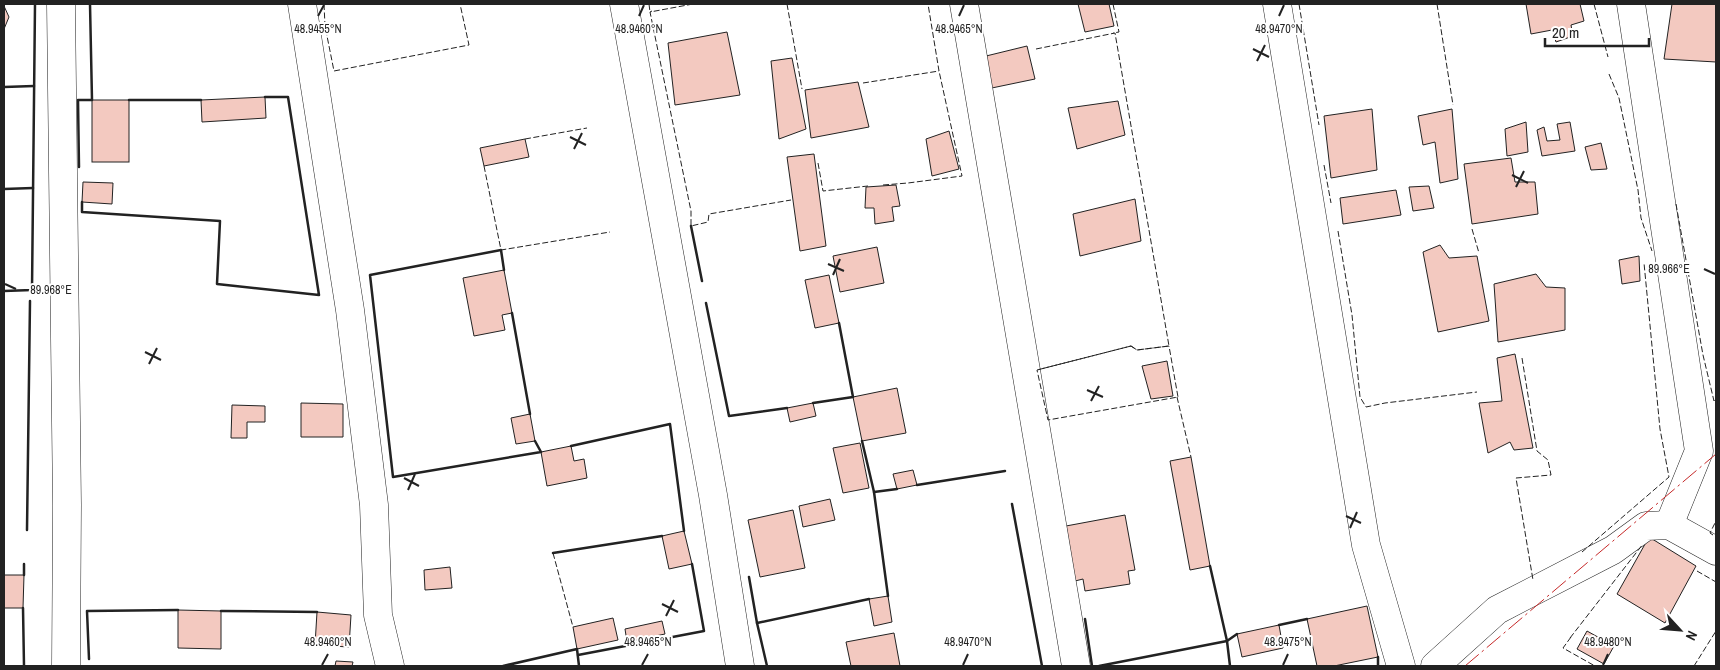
<svg xmlns="http://www.w3.org/2000/svg" width="1720" height="670" font-family="'Archivo Narrow',sans-serif">
<style>
.building{fill:#f3c9c0;stroke:#222}
.lines{fill:none;stroke-linecap:round;stroke-linejoin:round}
.minor-casing{stroke:#222;stroke-width:29}
.minor{stroke:#fff;stroke-width:28}
.fence{stroke:#222;stroke-width:1;stroke-dasharray:6 2.5;stroke-linecap:butt}
.wall{stroke:#222;stroke-width:2.5}
.power{stroke:#c62828;stroke-width:1;stroke-dasharray:18 4 2.5 4;stroke-linecap:butt}
.ticks{fill:none;stroke:#222;stroke-width:2}
.ticks-label{font-size:12px;text-anchor:middle;fill:#222;stroke:#fff;stroke-width:4;stroke-linejoin:round;paint-order:stroke}
</style>
<rect width="100%" height="100%" fill="#fff"/>
<!-- building -->
<g class="building">
<path d="M1078 4H1109L1114 26 1085 32Z"/>
<path d="M1526 4H1580L1584 21 1571 25 1573 36 1556 42 1552 30 1531 34Z"/>
<path d="M1672 4H1716V62L1664 59Z"/>
<path d="M4 6 9 17 4 29Z"/>
<path d="M727 32 740 95 675 105 668 43Z"/>
<path d="M1027 46 1035 79 987 89 982 57Z"/>
<path d="M792 58 806 129 779 139 771 61Z"/>
<path d="M858 82 869 127 811 138 805 90Z"/>
<path d="M265 97 266 118 202 122 201 100Z"/>
<rect x="92" y="100" width="37" height="62"/>
<path d="M1118 101 1125 135 1077 149 1068 108Z"/>
<path d="M1372 109 1377 170 1331 178 1324 116Z"/>
<path d="M1452 109 1458 179 1440 183 1435 142 1423 145 1418 116Z"/>
<path d="M1526 122 1528 152 1507 156 1505 129Z"/>
<path d="M1570 122 1575 151 1542 156 1537 130 1544 127 1547 141 1560 140 1557 124Z"/>
<path d="M949 131 959 169 932 176 926 139Z"/>
<path d="M525 139 529 157 484 166 480 148Z"/>
<path d="M1601 143 1607 169 1591 170 1585 147Z"/>
<path d="M814 154 826 246 800 251 787 157Z"/>
<path d="M1511 158 1515 182H1535L1538 214 1472 224 1464 164Z"/>
<path d="M83 182 113 183 112 204 82 202Z"/>
<path d="M896 185 900 206 892 207 894 221 875 224 874 208H865L866 187Z"/>
<path d="M1429 186 1434 208 1413 211 1409 187Z"/>
<path d="M1396 190 1401 215 1343 224 1340 198Z"/>
<path d="M1135 199 1141 241 1080 256 1073 214Z"/>
<path d="M1440 245 1449 258 1477 256 1489 321 1438 332 1423 252Z"/>
<path d="M877 247 884 283 840 292 833 256Z"/>
<path d="M1639 256 1640 281 1622 284 1619 260Z"/>
<path d="M504 270 512 313 502 315 505 330 474 336 463 278Z"/>
<path d="M1536 274 1546 287 1565 288V330L1498 342 1494 284Z"/>
<path d="M829 275 839 323 815 328 805 280Z"/>
<path d="M1515 354 1533 448 1514 450 1510 442 1488 453 1479 403 1502 401 1497 358Z"/>
<path d="M1167 361 1173 396 1151 399 1142 366Z"/>
<path d="M897 388 906 433 862 441 853 397Z"/>
<path d="M301 403 343 404V437H301Z"/>
<path d="M813 403 816 416 790 422 787 408Z"/>
<path d="M232 405 265 406V422H247V438H231Z"/>
<path d="M530 414 535 441 516 444 511 418Z"/>
<path d="M860 443 869 488 843 493 833 448Z"/>
<path d="M571 446 574 461 584 459 587 478 547 486 541 452Z"/>
<path d="M1191 457 1210 566 1190 570 1170 461Z"/>
<path d="M913 470 917 485 897 489 893 474Z"/>
<path d="M830 499 835 520 803 527 799 506Z"/>
<path d="M793 510 805 568 760 577 748 520Z"/>
<path d="M1125 515 1135 570 1128 571 1130 584 1085 591 1083 579 1075 581 1066 526Z"/>
<path d="M684 531 692 564 669 569 662 536Z"/>
<path d="M1649 537 1696 566 1665 623 1617 594Z"/>
<path d="M450 567 452 588 425 590 424 570Z"/>
<path d="M4 575H24L23 608H4Z"/>
<path d="M888 596 892 622 874 626 869 599Z"/>
<path d="M1367 606 1378 657 1334 666H1317L1307 619Z"/>
<path d="M178 610 221 611V649L178 648Z"/>
<path d="M317 612 351 615 349 647 315 645Z"/>
<path d="M613 618 618 640 577 649 573 627Z"/>
<path d="M662 621 665 634 627 642 625 629Z"/>
<path d="M1279 625 1283 648 1242 657 1237 634Z"/>
<path d="M1587 631 1614 646 1604 664 1577 649Z"/>
<path d="M894 633 900 666H851L846 642Z"/>
<path d="M336 661 353 662 352 666H335Z"/>
</g>
<g class="lines">
<!-- minor casing -->
<g class="minor-casing">
<g id="minor">
<path d="M61 4 67 505 66 666"/>
<path d="M302 4 350 310 374 505 378 615 390 666"/>
<path d="M624 4 713 495 740 666"/>
<path d="M964 4 1076 666"/>
<path d="M1277 4 1366 545 1401 666"/>
<path d="M1631 4 1699 451 1669 525"/>
<path d="M1435 666 1497 610 1613 550 1646 526 1669 525 1716 551"/>
</g>
</g>
<!-- minor -->
<use href="#minor" class="minor"/>
<!-- fence -->
<g class="fence">
<path d="M324 4 325 26 334 71 469 45 460 4"/>
<path d="M649 4 650 12 652 11"/>
<path d="M693 4 650 12 691 211V226L708 222 709 214 791 200"/>
<path d="M787 4 802 89"/>
<path d="M1113 4 1119 32 1113 33"/>
<path d="M1299 4 1319 125"/>
<path d="M1437 4 1453 105"/>
<path d="M1594 4 1608 57"/>
<path d="M1036 49 1115 33 1169 346 1137 350 1131 346 1037 370"/>
<path d="M1609 74 1619 98 1638 190 1641 218 1652 251"/>
<path d="M863 83 939 71 928 4"/>
<path d="M525 139 587 128"/>
<path d="M818 163 823 191 868 186"/>
<path d="M1324 165 1331 203"/>
<path d="M484 166 501 250 610 232"/>
<path d="M883 185 908 183 962 176 939 71"/>
<path d="M1676 204 1703 355 1714 401 1716 399"/>
<path d="M1472 229 1479 253"/>
<path d="M1338 231 1352 315 1360 397 1366 407 1385 403 1477 392"/>
<path d="M1131 346 1137 350 1169 346 1178 397 1048 420 1037 370Z"/>
<path d="M1522 358 1537 451 1548 460 1551 475 1516 478 1533 580"/>
<path d="M1177 397 1191 457"/>
<path d="M1713 535 1710 533 1716 521"/>
<path d="M1582 552 1669 477 1660 429 1644 263"/>
<path d="M553 553 573 627"/>
<path d="M1697 571 1716 582"/>
<path d="M1571 637 1563 648 1595 666"/>
<path d="M1570 638 1643 544"/>
<path d="M1694 666 1716 631"/>
</g>
<!-- wall -->
<g class="wall">
<path d="M4 87 34 86"/>
<path d="M129 100H201"/>
<path d="M79 167 78 100H92L90 4"/>
<path d="M4 189 33 188"/>
<path d="M82 202V212L220 221 217 284 319 295 288 97H265"/>
<path d="M691 226 702 281"/>
<path d="M504 270 501 250 370 275 393 477 541 452 535 441"/>
<path d="M4 291 32 290 35 4"/>
<path d="M706 303 729 416 787 408"/>
<path d="M512 313 530 414"/>
<path d="M813 403 853 397 839 323"/>
<path d="M862 441 874 492 888 596"/>
<path d="M571 446 670 424 684 531"/>
<path d="M917 485 1005 471"/>
<path d="M874 492 897 489"/>
<path d="M1012 504 1042 666"/>
<path d="M27 530 30 301"/>
<path d="M553 553 662 536"/>
<path d="M1210 566 1227 641 1230 666"/>
<path d="M24 575V564"/>
<path d="M749 577 757 623 767 666"/>
<path d="M23 608 24 666"/>
<path d="M221 611 317 612"/>
<path d="M1085 619 1092 666"/>
<path d="M757 623 869 599"/>
<path d="M1279 625 1307 619"/>
<path d="M578 655 704 631 692 564"/>
<path d="M89 659 87 611 178 610"/>
<path d="M503 666 577 649 579 666"/>
<path d="M1099 666 1227 641 1237 634"/>
<path d="M1378 666V657"/>
</g>
<!-- power -->
<path class="power" d="M1465 666 1716 454"/>
</g>
<!-- ticks -->
<path class="ticks" d="M318 16 324 5M639 16 644 5M959 16 964 5M1279 16 1284 5M1253 49 1269 57M1257 61 1265 45M570 137 586 145M574 149 582 133M1512 175 1528 183M1516 187 1524 171M828 264 844 271M1704 269 1715 274M833 275 840 259M5 284 16 289M145 352 161 360M149 364 157 348M1087 390 1103 397M1091 401 1099 386M404 478 419 486M408 490 415 474M1346 516 1361 523M1350 528 1357 512M662 604 678 612M666 616 674 600M322 665 328 654M642 665 648 654M963 665 968 654M1283 665 1288 654M1603 665 1608 654"/>
<g class="ticks-label">
<text x="318" y="33">48.9455°N</text>
<text x="639" y="33">48.9460°N</text>
<text x="959" y="33">48.9465°N</text>
<text x="1279" y="33">48.9470°N</text>
<text x="1669" y="273">89.966°E</text>
<text x="51" y="294">89.968°E</text>
<text x="328" y="646">48.9460°N</text>
<text x="648" y="646">48.9465°N</text>
<text x="968" y="646">48.9470°N</text>
<text x="1288" y="646">48.9475°N</text>
<text x="1608" y="646">48.9480°N</text>
</g>
<!-- border -->
<rect width="1720" height="670" fill="none" stroke="#222222" stroke-width="10"/>
<!-- north arrow -->
<g transform="translate(1680 630) rotate(116)" stroke="#ffffff" stroke-width="4" paint-order="stroke">
<path d="M0-4L9 19L0 12L-9 19Z" fill="#222222"/>
<text y="-8" font-size="14" font-weight="bold" text-anchor="middle" fill="#222222">N</text>
</g>
<!-- scale -->
<path d="M1545 38v8h104v-8" fill="none" stroke="#222222" stroke-width="2.5"/>
<text x="1552" y="38" font-size="15" fill="#222222" stroke="#ffffff" stroke-width="4" paint-order="stroke">20 m</text>
</svg>
